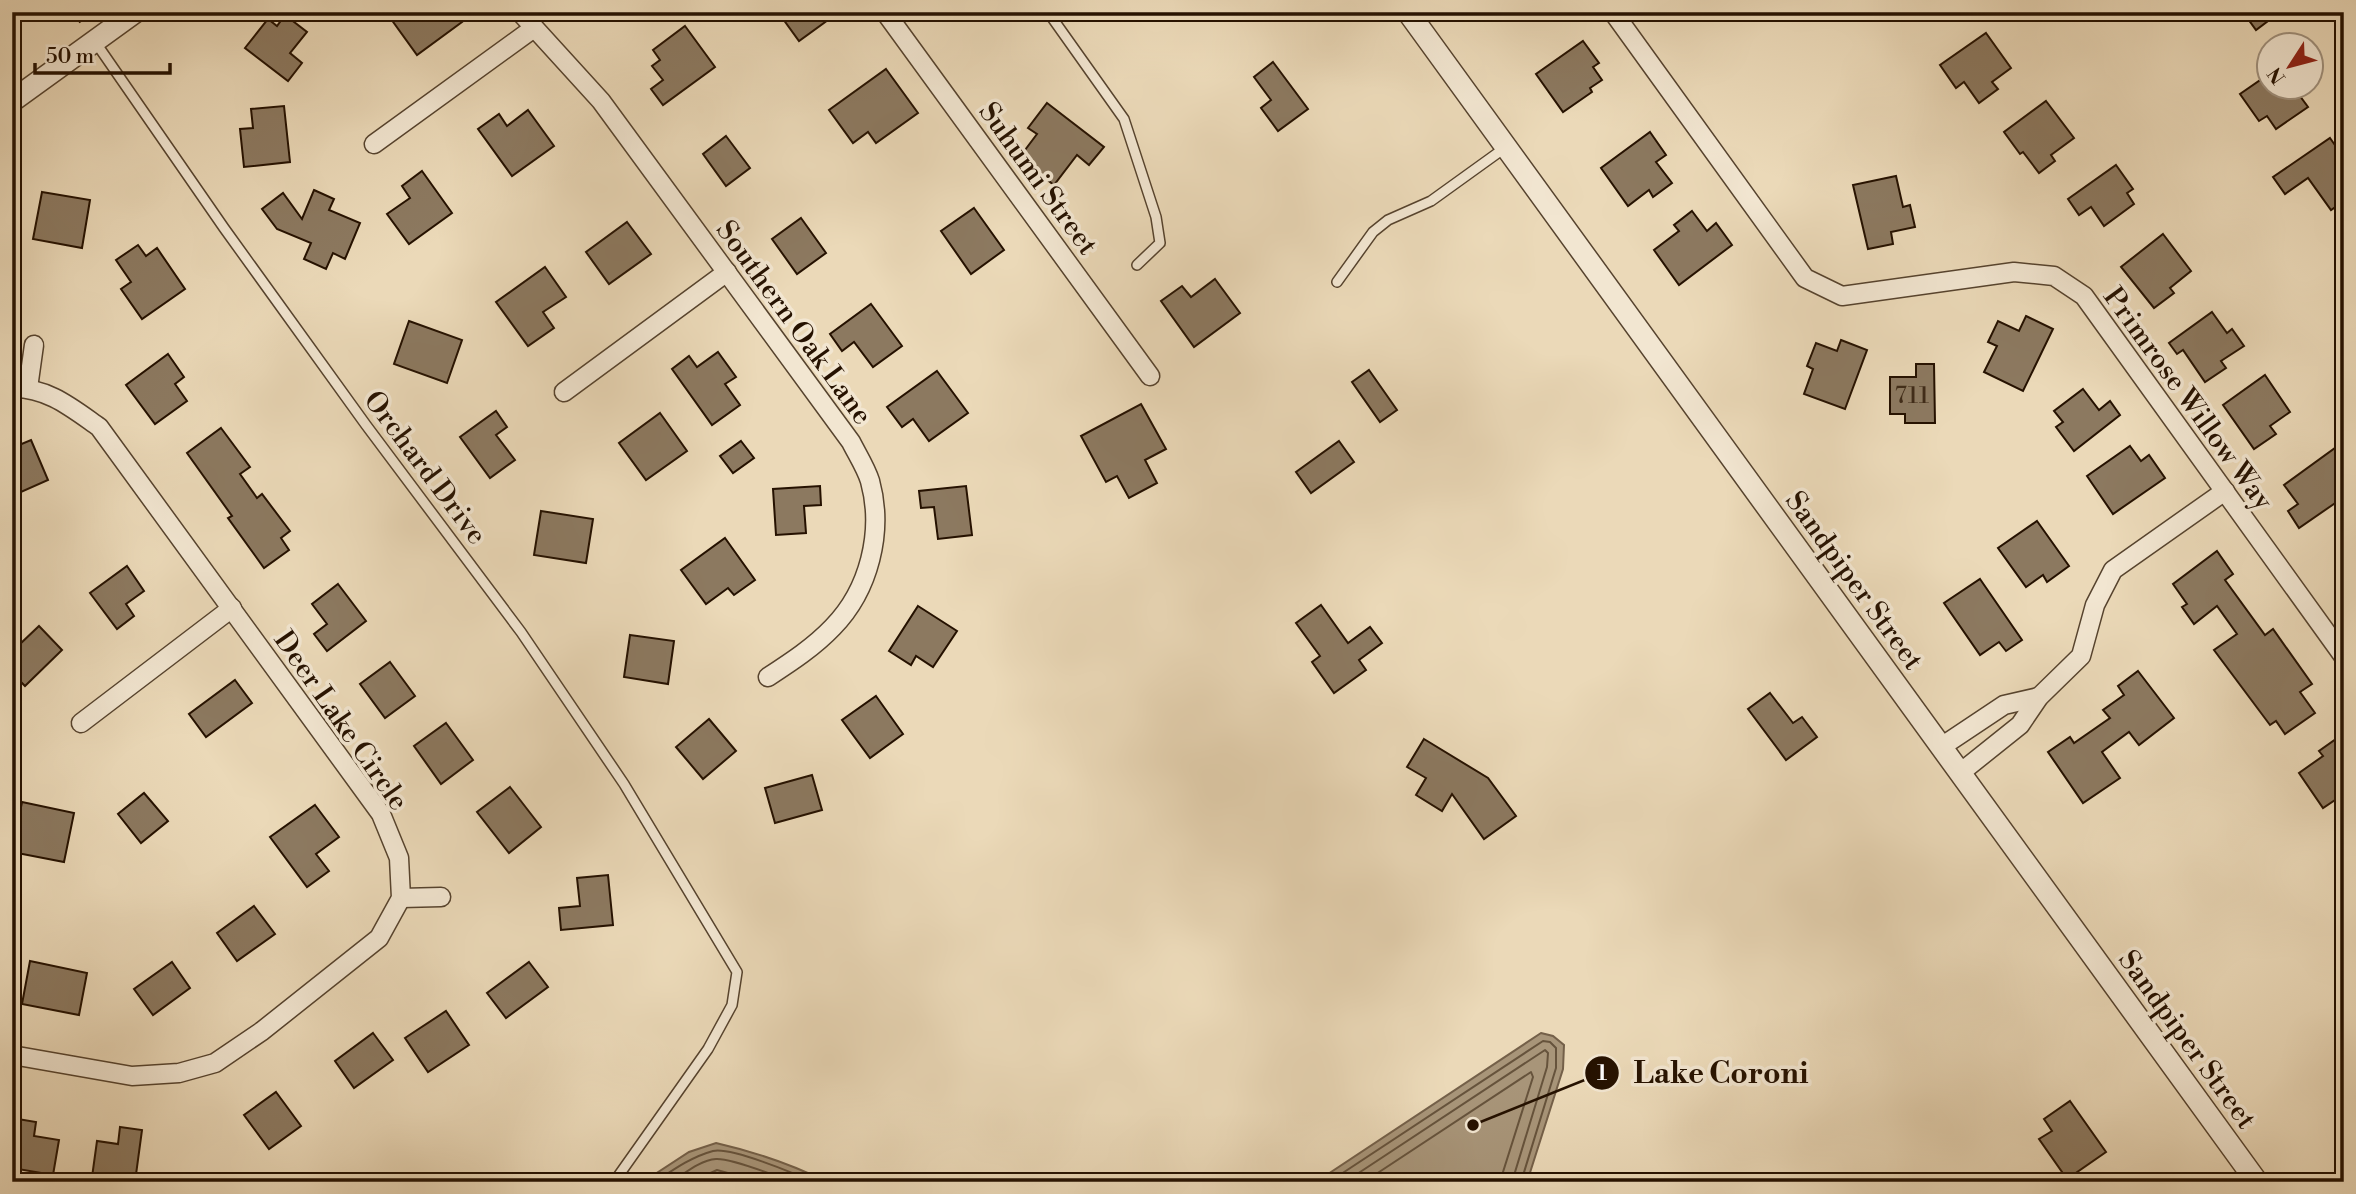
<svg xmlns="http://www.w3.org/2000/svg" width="2356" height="1194" font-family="'Libre Bodoni',serif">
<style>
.water{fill:#a89579;stroke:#746049;stroke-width:2}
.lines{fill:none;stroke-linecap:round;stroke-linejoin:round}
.shore{stroke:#66533c;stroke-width:2}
.building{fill:#8c7960;stroke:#251100;stroke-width:2}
.service-casing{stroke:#56432e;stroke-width:12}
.minor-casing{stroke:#56432e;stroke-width:21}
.tertiary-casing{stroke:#56432e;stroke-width:24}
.path{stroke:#251100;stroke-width:3.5;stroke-dasharray:2 3.5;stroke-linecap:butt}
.service{stroke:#f2e6d1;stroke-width:9}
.minor{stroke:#f2e6d1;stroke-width:18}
.tertiary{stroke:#f2e6d1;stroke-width:21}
.labels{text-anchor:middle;stroke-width:7;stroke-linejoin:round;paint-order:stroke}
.number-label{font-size:24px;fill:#3f2b18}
.street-label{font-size:28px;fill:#251100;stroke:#f2e6d1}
.leader{fill:none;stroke:#251100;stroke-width:2.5}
.callout-dot{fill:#251100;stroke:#f2e6d1;stroke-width:2.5}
.mark-label{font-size:21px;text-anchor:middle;font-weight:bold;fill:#fff}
.callout-label{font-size:30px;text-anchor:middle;font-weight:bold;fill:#251100;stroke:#f2e6d1;stroke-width:7;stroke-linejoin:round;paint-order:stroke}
</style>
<rect width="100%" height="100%" fill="#ebd9b8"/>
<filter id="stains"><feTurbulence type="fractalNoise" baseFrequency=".00286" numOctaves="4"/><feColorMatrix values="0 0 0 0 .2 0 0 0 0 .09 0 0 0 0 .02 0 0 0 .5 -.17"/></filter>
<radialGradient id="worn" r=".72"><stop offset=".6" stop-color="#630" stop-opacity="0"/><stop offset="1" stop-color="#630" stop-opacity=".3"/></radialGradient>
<!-- water -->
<g class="water">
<path d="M1541 1033 1553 1036 1564 1045 1563 1069 1527 1182H1316Z"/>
<path d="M716 1143C755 1152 791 1164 827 1182H643L689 1152Z"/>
</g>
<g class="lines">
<!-- shore -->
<g class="shore">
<path d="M655 1182C673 1170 691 1157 713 1151 731 1147 794 1173 812 1182"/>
<path d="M671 1182C684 1174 700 1160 716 1159 732 1158 776 1176 792 1182"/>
<path d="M691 1182 717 1170 760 1182"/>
<path d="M1329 1182 1543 1041 1550 1042 1556 1048V1068L1521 1182"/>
<path d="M1345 1182 1545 1050 1548 1053 1547 1067 1512 1182"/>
<path d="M1364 1182 1531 1072 1533 1077 1503 1172 1502 1182"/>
</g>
</g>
<!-- building -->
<g class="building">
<path d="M386 12H455L462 22 417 55Z"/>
<path d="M778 12H839L799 41Z"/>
<path d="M2243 12H2280L2256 30Z"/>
<path d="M285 15 307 32 290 53 302 63 288 81 245 48 268 19 277 26Z"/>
<path d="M685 26 715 67 663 105 651 89 663 80 652 66 660 60 653 50Z"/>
<path d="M1986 33 2011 68 1992 82 1998 89 1979 103 1964 82 1956 88 1940 65Z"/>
<path d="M1583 41 1599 63 1593 67 1602 80 1590 88 1592 92 1563 112 1536 74Z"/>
<path d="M1273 62 1308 109 1278 131 1261 108 1271 100 1254 77Z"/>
<path d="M886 69 918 113 876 143 868 132 853 143 829 110Z"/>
<path d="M2269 74V88H2294L2308 107 2276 129 2267 116 2259 121 2240 94Z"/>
<path d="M2046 101 2074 138 2051 155 2055 161 2039 173 2023 152 2020 154 2004 132Z"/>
<path d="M1047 103 1104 147 1089 165 1077 155 1054 185 1019 158 1037 134 1028 128Z"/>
<path d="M284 106 290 162 244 167 240 129 253 128 251 109Z"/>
<path d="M528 110 554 146 512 176 478 129 499 114 507 126Z"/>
<path d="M1650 132 1666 155 1656 162 1672 183 1653 197 1649 190 1628 206 1601 168Z"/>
<path d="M726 136 750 168 726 186 703 154Z"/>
<path d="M2330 138 2344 158V201L2331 210 2308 178 2285 194 2273 177Z"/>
<path d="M2116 165 2133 189 2127 193 2134 204 2104 226 2091 207 2079 215 2068 199Z"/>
<path d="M422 171 452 213 409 244 387 214 410 198 402 186Z"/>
<path d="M1896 176 1903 207 1910 205 1915 227 1891 232 1893 244 1868 249 1853 185Z"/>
<path d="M314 190 334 199 329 210 360 223 345 259 333 253 326 269 304 259 311 243 277 229 262 209 283 193 302 219Z"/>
<path d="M42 192 90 200 82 248 33 239Z"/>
<path d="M974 208 1004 250 971 274 941 231Z"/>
<path d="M1692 211 1707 231 1716 223 1732 245 1679 285 1654 250 1679 231 1674 225Z"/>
<path d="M801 218 826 253 797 274 772 239Z"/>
<path d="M627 222 651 254 609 284 586 252Z"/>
<path d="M2163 234 2191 271 2170 288 2174 293 2154 308 2121 267Z"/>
<path d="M138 245 146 256 157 248 185 289 142 319 121 289 131 282 116 260Z"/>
<path d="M545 267 566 297 543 312 554 328 528 346 496 302Z"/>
<path d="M1215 279 1240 313 1194 347 1161 301 1182 286 1191 297Z"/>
<path d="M871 304 902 346 873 367 854 342 842 351 830 334Z"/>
<path d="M2212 312 2227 333 2232 329 2244 346 2221 361 2226 368 2205 382 2183 350 2177 354 2169 343Z"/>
<path d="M2026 316 2053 329 2023 391 1984 372 1997 346 1988 342 1998 321 2019 331Z"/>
<path d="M409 321 462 340 447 383 394 364Z"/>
<path d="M1841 340 1867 350 1845 409 1804 394 1813 369 1807 366 1816 343 1837 351Z"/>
<path d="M718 352 736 377 725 384 740 405 712 425 672 369 689 356 697 367Z"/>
<path d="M168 354 184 377 175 384 187 401 155 424 126 385Z"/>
<path d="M1916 364H1934L1935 423H1905V414H1890V377H1916Z"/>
<path d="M1369 370 1397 410 1380 422 1352 382Z"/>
<path d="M937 371 968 413 929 441 913 419 902 427 887 407Z"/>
<path d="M2265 375 2290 412 2270 426 2276 434 2254 449 2223 405Z"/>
<path d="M2083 389 2099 410 2110 401 2120 415 2074 451 2056 427 2063 422 2054 411Z"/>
<path d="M1141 404 1166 449 1145 460 1157 483 1129 498 1117 476 1106 482 1081 436Z"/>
<path d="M496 411 507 427 496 435 515 460 490 478 460 437Z"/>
<path d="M660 413 687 451 646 480 619 443Z"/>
<path d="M221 428 250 467 240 474 257 498 262 494 290 531 281 538 289 550 264 568 228 518 232 516 187 453Z"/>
<path d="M31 440 48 480 12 496V448Z"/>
<path d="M741 441 754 458 733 473 720 456Z"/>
<path d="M1339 441 1354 462 1311 493 1296 472Z"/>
<path d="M2130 446 2141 461 2149 455 2165 478 2113 514 2087 476Z"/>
<path d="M2335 448 2344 461V497L2299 528 2288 511 2298 504 2284 485Z"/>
<path d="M820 486 821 505 804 506 806 533 776 535 773 489Z"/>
<path d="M966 486 972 535 938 539 934 507 921 508 919 491Z"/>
<path d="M541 511 593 519 586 563 534 555Z"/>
<path d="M2037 521 2069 566 2047 582 2043 575 2026 587 1998 548Z"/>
<path d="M725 538 755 580 734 595 728 588 706 604 681 570Z"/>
<path d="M2217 551 2233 574 2225 580 2265 635 2273 629 2312 684 2300 692 2315 713 2285 734 2276 721 2270 725 2214 650 2237 634 2217 606 2194 624 2182 607 2187 604 2173 584Z"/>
<path d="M127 566 144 591 126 604 134 616 117 629 90 593Z"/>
<path d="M1980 579 2022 640 2006 651 1999 642 1980 655 1944 603Z"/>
<path d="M338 584 366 621 327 651 314 634 327 624 312 604Z"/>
<path d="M1321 605 1348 643 1370 627 1382 643 1359 660 1366 670 1334 693 1312 662 1320 656 1296 623Z"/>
<path d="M918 606 957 631 933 667 916 656 911 665 889 651Z"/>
<path d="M39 626 62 650 25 686 12 673V636L20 644Z"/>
<path d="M630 635 674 641 668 684 624 677Z"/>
<path d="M390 662 415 696 385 718 360 684Z"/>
<path d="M2138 671 2174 718 2139 745 2129 732 2102 752 2120 778 2083 803 2048 752 2070 737 2074 743 2110 718 2103 710 2124 695 2118 686Z"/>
<path d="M235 680 252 703 206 737 189 714Z"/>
<path d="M1770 693 1793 723 1802 717 1817 737 1786 760 1748 709Z"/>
<path d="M876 696 903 734 870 758 842 720Z"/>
<path d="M709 719 736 751 703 779 676 747Z"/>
<path d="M446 723 473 760 441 784 414 746Z"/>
<path d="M1424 739 1488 778 1516 816 1484 839 1452 794 1442 811 1416 795 1426 778 1407 767Z"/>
<path d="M2336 739 2344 750V794L2323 808 2299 773 2323 756 2319 751Z"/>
<path d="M812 775 822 810 775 823 765 788Z"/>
<path d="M510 787 541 827 509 853 477 812Z"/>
<path d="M144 793 168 821 141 843 118 814Z"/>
<path d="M22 802 74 813 64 862 12 852Z"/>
<path d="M315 805 339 837 316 854 329 871 307 887 270 837Z"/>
<path d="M608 875 613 925 561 930 559 908 580 906 577 878Z"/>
<path d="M254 906 275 934 237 961 217 933Z"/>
<path d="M30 961 87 973 79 1015 22 1004Z"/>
<path d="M172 962 190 988 153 1015 134 989Z"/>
<path d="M529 962 548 987 506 1018 487 993Z"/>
<path d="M446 1011 469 1045 428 1072 405 1038Z"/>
<path d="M373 1033 393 1060 354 1088 335 1061Z"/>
<path d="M276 1092 301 1126 269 1149 244 1115Z"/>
<path d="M2070 1101 2106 1152 2067 1179 2039 1139 2052 1131 2044 1119Z"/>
<path d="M12 1118 36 1122 34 1136 59 1140 53 1175 12 1168Z"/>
<path d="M120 1127 142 1130 135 1182 92 1177 97 1141 118 1144Z"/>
</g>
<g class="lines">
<!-- service casing -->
<g class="service-casing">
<g id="service">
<path d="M1048 12 1124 119 1156 217 1160 243 1137 265"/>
<path d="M96 43 224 228 366 425 521 632 624 784 737 972 732 1005 708 1049 614 1182"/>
<path d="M1337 282 1373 232 1388 220 1431 201 1506 147"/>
</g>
</g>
<!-- minor casing -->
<g class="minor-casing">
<g id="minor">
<path d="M520 12 601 101 851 442C857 454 866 468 870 481 884 532 869 590 833 627 814 647 791 662 768 677"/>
<path d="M885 12 1150 376"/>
<path d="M1613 12 1805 278 1842 296 2014 272 2054 276 2084 296 2344 657"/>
<path d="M374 144 534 28"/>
<path d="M12 388C47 387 72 408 99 427L381 814 399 858 401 898 379 938 262 1031 215 1063 179 1073 132 1076 12 1055"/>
<path d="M28 388 34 345"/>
<path d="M564 392 727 272"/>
<path d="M81 723 232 608"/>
<path d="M1941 747 2004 705 2039 697"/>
<path d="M1960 773 2020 725 2039 697 2081 656 2095 605 2113 570 2225 491"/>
<path d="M401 898 441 897"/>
</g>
</g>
<!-- tertiary casing -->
<g class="tertiary-casing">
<g id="tertiary">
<path d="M1408 12 2257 1182"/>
<path d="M12 101 135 12"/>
</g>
</g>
<!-- path -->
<path class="path" d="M73 12 83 25"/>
<!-- service -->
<use href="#service" class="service"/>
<!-- minor -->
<use href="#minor" class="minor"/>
<!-- tertiary -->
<use href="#tertiary" class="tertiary"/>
</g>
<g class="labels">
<!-- number labels -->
<g class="number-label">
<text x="1912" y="403">711</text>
</g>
<!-- street labels -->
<g class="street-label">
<text transform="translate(1039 178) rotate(54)" y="10">Suhumi Street</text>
<text transform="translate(795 322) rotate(54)" y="10">Southern Oak Lane</text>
<text transform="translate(2189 398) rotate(54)" y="10">Primrose Willow Way</text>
<text transform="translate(426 467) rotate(53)" y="10">Orchard Drive</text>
<text transform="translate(1855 580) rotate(54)" y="10">Sandpiper Street</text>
<text transform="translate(342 720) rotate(55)" y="10">Deer Lake Circle</text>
<text transform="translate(2188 1039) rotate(54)" y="10">Sandpiper Street</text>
</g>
</g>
<!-- callouts -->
<path class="leader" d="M1473 1125L1602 1073"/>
<g class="callout-dot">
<circle cx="1473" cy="1125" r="7"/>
<circle cx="1602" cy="1073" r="18"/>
</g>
<g class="mark-label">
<text x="1602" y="1080">1</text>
</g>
<g class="callout-label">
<text x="1721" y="1083">Lake Coroni</text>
</g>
<!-- margin -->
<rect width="2356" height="1194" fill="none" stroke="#ebd9b8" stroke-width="42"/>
<rect x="14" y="14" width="2328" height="1166" fill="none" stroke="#251100" stroke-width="3.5"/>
<rect x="21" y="21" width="2314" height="1152" fill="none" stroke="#251100" stroke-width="2"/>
<!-- north arrow -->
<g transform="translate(2290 66) rotate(234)"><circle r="33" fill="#f2e6d1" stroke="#a0917d" stroke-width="2"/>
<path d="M0-5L12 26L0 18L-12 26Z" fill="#8f2418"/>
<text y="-10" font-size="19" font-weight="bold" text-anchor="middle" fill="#251100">N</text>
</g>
<!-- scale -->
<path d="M35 63v10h135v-10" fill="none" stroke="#251100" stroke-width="3.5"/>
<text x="46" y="63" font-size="21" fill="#251100" stroke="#f2e6d1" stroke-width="5" paint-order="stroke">50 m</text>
<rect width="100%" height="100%" filter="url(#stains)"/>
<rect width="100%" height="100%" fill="url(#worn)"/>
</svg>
